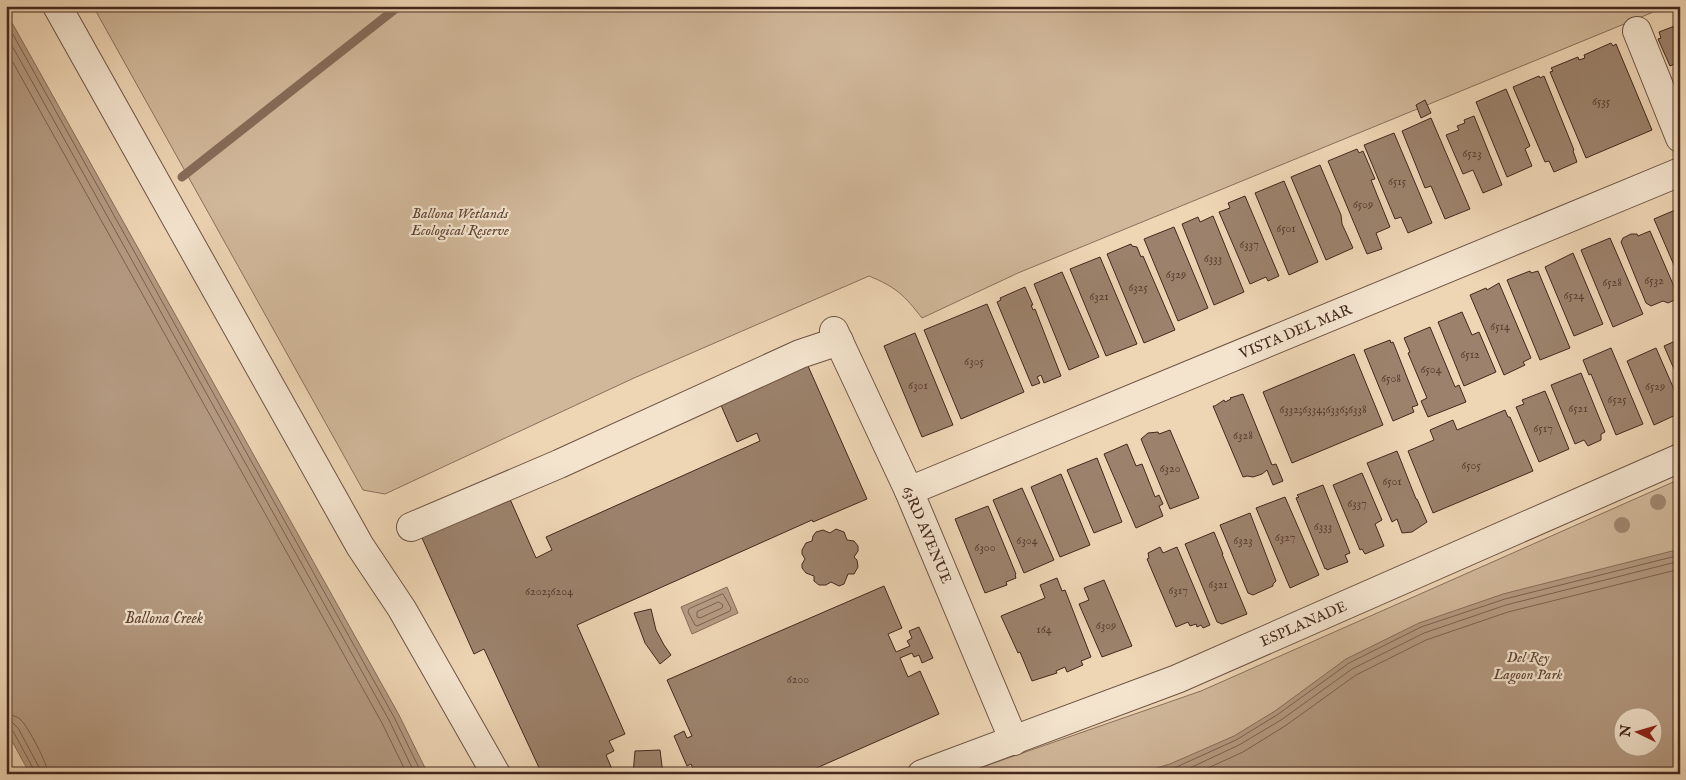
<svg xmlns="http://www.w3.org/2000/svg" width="1686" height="780" font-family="'IM FELL English',serif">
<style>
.green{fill:#d1b89a;stroke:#8a705c;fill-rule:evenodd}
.water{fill:#b49a81;stroke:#876c59;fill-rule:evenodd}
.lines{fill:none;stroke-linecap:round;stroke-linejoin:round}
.shore{stroke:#7c614f;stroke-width:1}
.stream{stroke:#876c59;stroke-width:9}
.building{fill:#9c826c;stroke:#44281d}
.minor-casing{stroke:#6e5343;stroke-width:30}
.minor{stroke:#f4e4ce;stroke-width:28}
.tree{fill:#a0866f}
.labels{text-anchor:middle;stroke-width:4.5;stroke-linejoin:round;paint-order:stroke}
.number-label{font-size:12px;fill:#5a3e31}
.park-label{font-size:15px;font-style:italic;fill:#604536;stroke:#f4e4ce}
.street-label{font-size:15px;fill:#44281d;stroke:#f4e4ce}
.water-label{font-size:16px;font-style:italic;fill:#604436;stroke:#f4e4ce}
</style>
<rect width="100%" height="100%" fill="#eed5b4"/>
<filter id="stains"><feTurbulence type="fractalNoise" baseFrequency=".004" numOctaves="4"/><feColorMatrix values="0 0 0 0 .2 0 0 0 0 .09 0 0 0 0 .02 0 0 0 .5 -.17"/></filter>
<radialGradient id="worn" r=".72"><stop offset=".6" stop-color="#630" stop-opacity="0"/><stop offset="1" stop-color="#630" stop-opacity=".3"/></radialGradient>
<!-- green -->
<g class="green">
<path d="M93 6H1668L1018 273 922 318C904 295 896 287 869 276L634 378 385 494 363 490Z"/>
<path d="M1680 479V774H962L1201 691ZM1624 718H1654V748H1624Z"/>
</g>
<!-- water -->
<g class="water">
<path d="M6 12 399 715 428 774H30L6 730Z"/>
<path d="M1680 549V774H1136L1170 764 1234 736 1275 711 1346 659 1419 623 1503 594ZM1624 718H1654V748H1624Z"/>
<path d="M727 587 738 613 692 634 681 607Z"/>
</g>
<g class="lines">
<!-- shore -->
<g class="shore">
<path d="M6 22 394 717 422 774"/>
<path d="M6 35 389 720 415 774"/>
<path d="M6 50 382 723 407 774"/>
<path d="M723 594 731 608 730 611 697 626 695 625 688 612 689 609Z"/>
<path d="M719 602 723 605 722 608 700 618 697 617V612Z"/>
<path d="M6 715C12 715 17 716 21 720 28 727 48 764 48 774"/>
<path d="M6 722 13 723 18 728 39 767 41 774"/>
<path d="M6 728 13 731 34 770V774"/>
<path d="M1155 774 1172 769 1236 740 1277 715 1349 663 1421 627 1505 599 1680 555"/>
<path d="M1177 774 1239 745 1281 720 1352 669 1424 633 1506 605 1680 561"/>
<path d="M1195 774 1243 752 1285 726 1356 675 1426 640 1508 612 1680 569"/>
</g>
<!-- stream -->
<path class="stream" d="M182 177 399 6"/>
</g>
<!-- building -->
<g class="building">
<path d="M1680 24V66L1677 63 1670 66 1658 39 1661 38 1659 32Z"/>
<path d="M1611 43 1613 46 1616 44 1652 130 1586 158 1550 72 1553 71 1551 68 1578 57 1579 60 1585 58 1584 55Z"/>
<path d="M1539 76 1540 78 1544 76 1574 150 1573 151 1577 162 1554 172 1549 161 1545 162 1513 87Z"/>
<path d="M1506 89 1530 146 1525 149 1532 166 1507 177 1476 102Z"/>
<path d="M1425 100 1431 113 1421 118 1416 105Z"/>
<path d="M1474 116 1502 185 1483 193 1473 170 1463 174 1446 135 1459 130 1457 126 1465 123 1464 120Z"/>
<path d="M1431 118 1470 209 1445 219 1431 186 1425 188 1402 131Z"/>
<path d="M1394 133 1432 223 1408 233 1401 217 1395 219 1364 145Z"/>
<path d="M1357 149 1359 153 1363 151 1375 179 1371 180 1390 227 1376 233 1382 249 1367 254 1328 161Z"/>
<path d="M1320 165 1341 215 1342 224 1353 248 1326 260 1291 177Z"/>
<path d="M1284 181 1318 262 1289 275 1255 193Z"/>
<path d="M1245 196 1279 276 1268 281 1266 277 1250 284 1219 212 1230 208 1228 203Z"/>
<path d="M1680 208V279L1654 219Z"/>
<path d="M1213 216 1244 292 1214 305 1182 224 1198 217 1200 222Z"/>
<path d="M1174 227 1208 308 1178 321 1144 239Z"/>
<path d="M1650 231 1679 298 1668 303 1663 301 1651 306 1646 303 1621 242 1623 238 1631 234H1637L1638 236Z"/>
<path d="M1610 238 1643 314 1613 327 1581 250Z"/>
<path d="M1131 244 1132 246 1137 247 1141 257 1143 256 1175 330 1144 343 1107 254Z"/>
<path d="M1573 253 1603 324 1574 336 1545 267Z"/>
<path d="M1100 257 1137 344 1106 356 1070 269Z"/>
<path d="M1530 271 1531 273 1538 271 1570 348 1540 360 1507 280Z"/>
<path d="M1062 272 1099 357 1069 370 1034 284Z"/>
<path d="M1499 283 1531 358 1523 362 1525 365 1504 375 1470 295 1486 288 1487 290Z"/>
<path d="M1025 287 1033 305H1031L1033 310 1035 309 1061 376 1044 383 1041 375 1037 377 1040 383 1032 386 997 302 1001 300 1000 298Z"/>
<path d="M987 304 1024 392 961 419 924 330Z"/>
<path d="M1462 312 1472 335 1479 332 1496 372 1464 386 1438 322Z"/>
<path d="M1430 327 1455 387 1459 385 1466 402 1428 417 1421 401 1427 398 1408 353 1410 352 1404 338Z"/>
<path d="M915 333 953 425 922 437 884 346Z"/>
<path d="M1680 339V383L1664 346Z"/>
<path d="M1390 340 1391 343 1393 342 1418 405 1412 407 1414 412 1393 421 1364 350Z"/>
<path d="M1611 348 1643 424 1616 435 1591 374 1589 375 1583 360Z"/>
<path d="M1656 348 1680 403V413L1654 425 1627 361Z"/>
<path d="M1354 354 1383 425 1292 463 1263 392Z"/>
<path d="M804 357 867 499 813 522 812 520 577 625 625 734 609 741 614 751 606 755 614 774H542L484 649 474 654 418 529 506 490 536 558 552 550 546 537 760 441 757 433 737 442 717 396Z"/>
<path d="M1581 373 1605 432 1601 434V440L1588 446 1584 440 1575 444 1551 385Z"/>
<path d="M1545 391 1569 449 1539 462 1516 407 1524 404 1522 400Z"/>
<path d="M1243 394 1272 465 1276 464 1283 481 1273 485 1267 470 1262 474 1253 477 1247 476 1243 477 1213 406H1215L1224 400 1225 402 1231 399 1230 398Z"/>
<path d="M1505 410 1508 417H1510L1533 471 1433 513 1408 451 1434 440 1430 430 1453 420 1457 430Z"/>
<path d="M1170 430 1199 498 1170 509 1141 439 1148 433 1158 432 1159 434Z"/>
<path d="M1127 444 1136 466 1142 464 1155 497 1159 495 1163 504 1159 506 1163 516 1136 528 1104 454Z"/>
<path d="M1397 451 1416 499H1417L1427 522 1412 532 1402 533 1397 519 1392 522 1367 463Z"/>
<path d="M1097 458 1122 522 1094 533 1067 470Z"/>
<path d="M1362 473 1382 520 1375 524 1384 546 1365 554 1362 549 1360 550 1333 485Z"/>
<path d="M1061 474 1090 545 1060 557 1031 487Z"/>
<path d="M1323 485 1350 553 1345 555 1348 562 1327 570 1326 568 1325 569 1296 498 1299 497 1297 495Z"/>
<path d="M1022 488 1054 560 1024 573 993 500Z"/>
<path d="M1285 497 1319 575 1290 588 1256 508Z"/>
<path d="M988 506 1016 574 1015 575 1016 578 1006 582 1007 585 985 593 955 519Z"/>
<path d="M1250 513 1276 581 1273 584V586L1253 595 1248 593 1220 525Z"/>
<path d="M836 529 844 532 847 540 854 541 858 546V551L854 557 857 560 858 567 854 574H848L844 584 839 586 831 582 826 585H819L814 581V576L806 573 802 568V564L805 559 802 554V550L806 543 812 541 813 536 816 532 823 530 830 533Z"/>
<path d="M1214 532 1223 554H1222L1247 614 1222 624 1217 622 1185 544Z"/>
<path d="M1160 547 1163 553 1177 547 1210 625 1203 628 1201 625 1197 627 1196 624 1190 626 1188 622 1176 627 1147 559 1149 558 1148 553Z"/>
<path d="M1057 578 1062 591 1065 590 1091 657 1081 661 1083 665 1067 672 1065 667 1056 671 1057 673 1032 681 1020 652 1018 653 1001 616 1045 598 1040 585Z"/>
<path d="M1104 580 1132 646 1102 657 1079 604 1089 600 1084 588Z"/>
<path d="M884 586 902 628 888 634 896 652 910 646 907 641 912 638 909 631 919 627 933 658 922 663 919 655 914 657 912 653 900 658 908 677 920 671 939 714 803 774H681L693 769 691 764 687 766 674 736 684 731 687 738 692 736 667 680Z"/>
<path d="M651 609 656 630 664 645 671 655 660 664 645 643 634 613Z"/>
<path d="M660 750 663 774H633L635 751Z"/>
</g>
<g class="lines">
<!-- minor casing -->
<g class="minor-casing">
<g id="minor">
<path d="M57 6 360 546 402 609 496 774"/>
<path d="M1637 31 1680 138"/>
<path id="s1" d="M834 331 909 491 1014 741"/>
<path id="s2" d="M909 491 1680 172"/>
<path d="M411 527 559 464 800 354 839 341"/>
<path id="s3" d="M922 774 1177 679 1680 458"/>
</g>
</g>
<!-- minor -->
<use href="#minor" class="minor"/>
</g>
<!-- trees -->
<g class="tree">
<circle cx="1658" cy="502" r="8"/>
<circle cx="1622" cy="525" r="8"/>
</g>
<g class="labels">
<!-- number labels -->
<g class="number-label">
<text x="1601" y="105">6535</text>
<text x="1472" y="157">6523</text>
<text x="1397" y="185">6515</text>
<text x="1363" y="208">6509</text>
<text x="1286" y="232">6501</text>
<text x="1249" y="248">6337</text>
<text x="1213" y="262">6333</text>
<text x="1176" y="278">6329</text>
<text x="1654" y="284">6532</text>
<text x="1612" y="286">6528</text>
<text x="1138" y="291">6325</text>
<text x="1574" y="299">6524</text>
<text x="1099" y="300">6321</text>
<text x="1500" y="330">6514</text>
<text x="1470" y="358">6512</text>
<text x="974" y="365">6305</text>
<text x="1431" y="373">6504</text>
<text x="1391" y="382">6508</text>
<text x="918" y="389">6301</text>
<text x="1655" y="390">6529</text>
<text x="1617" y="403">6525</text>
<text x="1578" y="412">6521</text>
<text x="1323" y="413">6332;6334;6336;6338</text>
<text x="1543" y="432">6517</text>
<text x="1243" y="439">6328</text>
<text x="1471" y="469">6505</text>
<text x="1170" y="472">6320</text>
<text x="1392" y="485">6501</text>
<text x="1357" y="507">6337</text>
<text x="1323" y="530">6333</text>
<text x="1285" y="541">6327</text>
<text x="1027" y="544">6304</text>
<text x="1243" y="544">6323</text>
<text x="985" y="551">6300</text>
<text x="1218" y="588">6321</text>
<text x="1178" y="594">6317</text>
<text x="549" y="595">6202;6204</text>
<text x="1106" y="629">6309</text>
<text x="1044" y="633">164</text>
<text x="798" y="683">6200</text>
</g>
<!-- park labels -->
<g class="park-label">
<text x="460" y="218">Ballona Wetlands<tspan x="460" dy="17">Ecological Reserve</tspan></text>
<text x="1528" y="662">Del Rey<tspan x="1528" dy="17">Lagoon Park</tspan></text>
</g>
<!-- street labels -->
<g class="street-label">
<text dy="5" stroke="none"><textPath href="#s2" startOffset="418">VISTA DEL MAR</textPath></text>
<text dy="5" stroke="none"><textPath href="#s1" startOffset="224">63RD AVENUE</textPath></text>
<text dy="5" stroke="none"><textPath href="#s3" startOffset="410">ESPLANADE</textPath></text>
</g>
<!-- water labels -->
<g class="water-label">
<text x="164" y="623">Ballona Creek</text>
</g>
</g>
<!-- margin -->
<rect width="1686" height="780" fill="none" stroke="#eed5b4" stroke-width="25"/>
<rect x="8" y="8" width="1671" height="765" fill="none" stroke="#44281d" stroke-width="2.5"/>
<rect x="12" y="12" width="1661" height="755" fill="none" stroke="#44281d"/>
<!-- north arrow -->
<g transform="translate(1638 732) rotate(275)"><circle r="24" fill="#f4e4ce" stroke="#ae9987"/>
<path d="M0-4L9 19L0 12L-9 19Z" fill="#8f2418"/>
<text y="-8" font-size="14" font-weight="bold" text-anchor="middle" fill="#44281d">N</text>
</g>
<rect width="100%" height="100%" filter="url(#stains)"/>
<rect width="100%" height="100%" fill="url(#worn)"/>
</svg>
